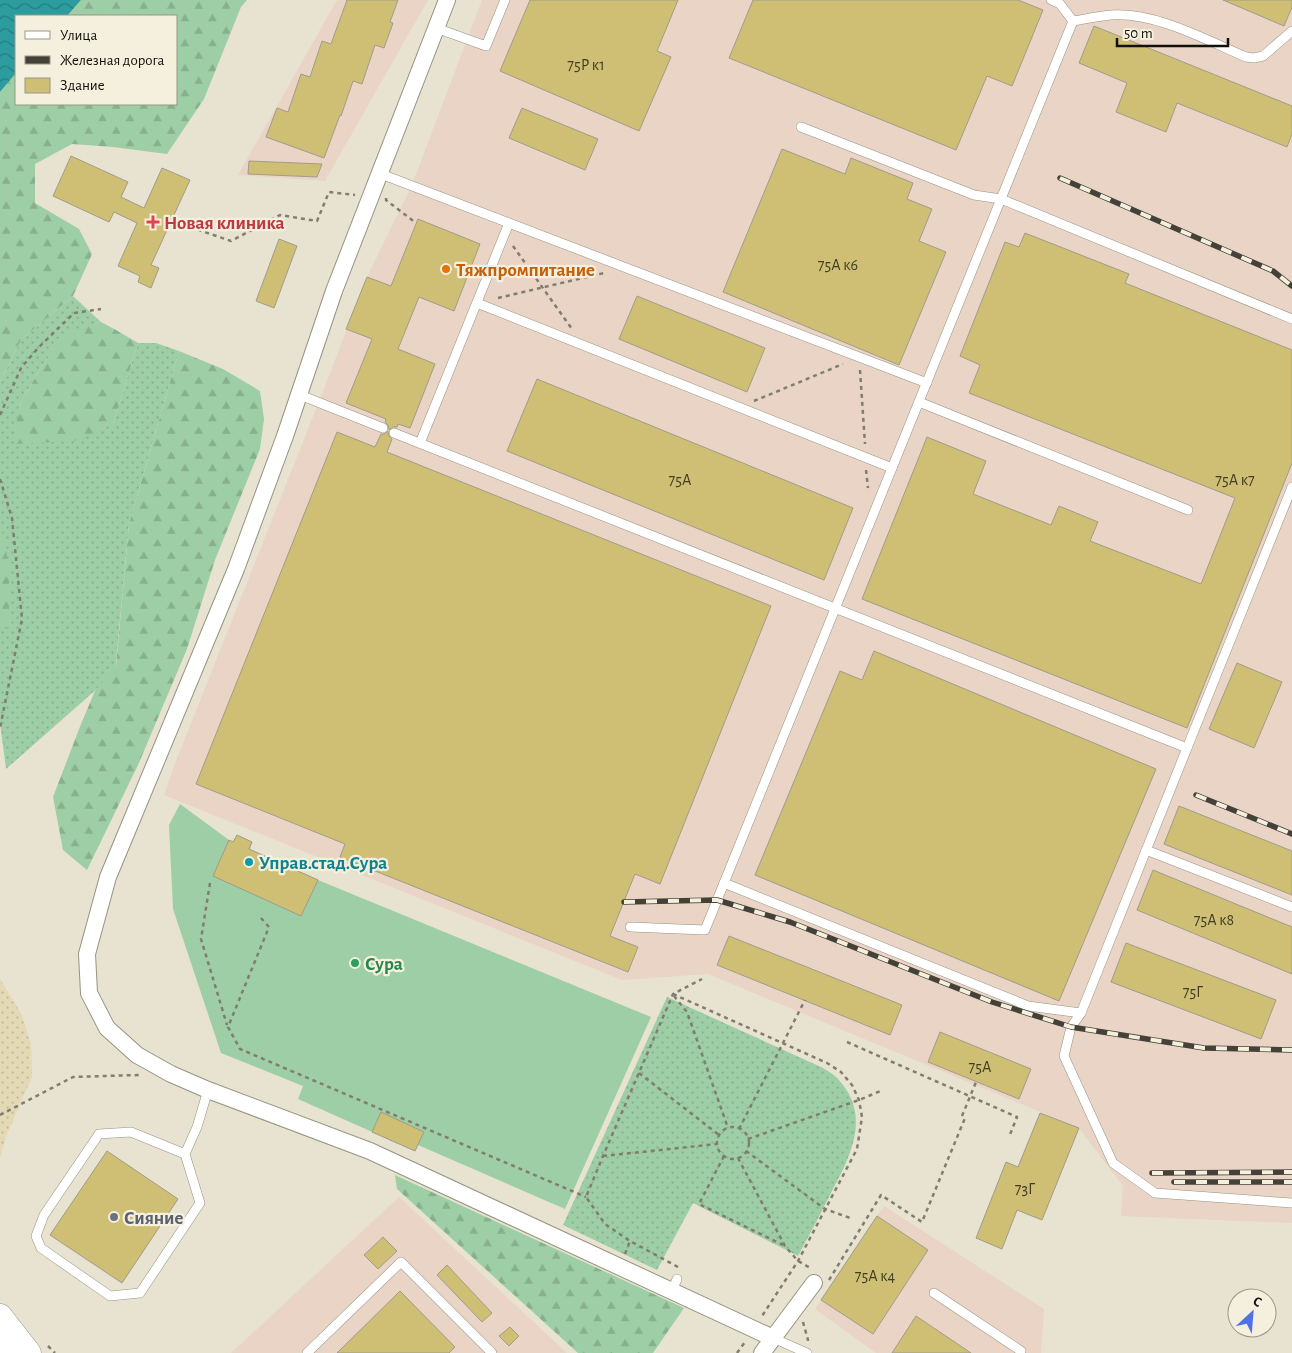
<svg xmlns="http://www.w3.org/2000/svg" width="1292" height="1353" font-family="'Alegreya Sans',sans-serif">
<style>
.industrial{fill:#e9d4c6}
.grass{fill:url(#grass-dots)}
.forest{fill:url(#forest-firs)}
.sand{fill:url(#sand-dots)}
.pitch{fill:#9ecea5}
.water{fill:url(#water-waves)}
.building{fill:#cebf74;stroke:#a09c8a}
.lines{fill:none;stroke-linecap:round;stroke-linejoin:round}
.lane-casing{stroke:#969381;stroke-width:10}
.street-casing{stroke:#969381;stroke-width:18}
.secondary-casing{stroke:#969381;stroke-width:25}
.primary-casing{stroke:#969381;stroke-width:28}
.path{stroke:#807d71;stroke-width:2.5;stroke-dasharray:4 4;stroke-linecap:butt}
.lane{stroke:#fff;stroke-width:9}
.street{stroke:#fff;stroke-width:16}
.secondary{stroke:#fff;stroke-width:24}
.primary{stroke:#fff;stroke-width:26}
.rail-casing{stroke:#434138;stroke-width:5.5}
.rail{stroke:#f4f0dd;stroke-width:4;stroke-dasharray:11;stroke-linecap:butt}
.health-dot{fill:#e0444e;stroke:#f4f0dd;stroke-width:2}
.food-dot{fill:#e8710a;stroke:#f4f0dd;stroke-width:2}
.culture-dot{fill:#0f9aa8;stroke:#f4f0dd;stroke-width:2}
.leisure-dot{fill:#2e9e5b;stroke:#f4f0dd;stroke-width:2}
.worship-dot{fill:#6b7280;stroke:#f4f0dd;stroke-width:2}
.labels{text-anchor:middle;stroke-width:4.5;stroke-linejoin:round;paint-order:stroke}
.number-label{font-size:16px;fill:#413c24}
.health-label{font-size:19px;font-weight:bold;fill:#be3a42;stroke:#f4f0dd;text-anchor:start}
.food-label{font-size:19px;font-weight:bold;fill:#c56008;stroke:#f4f0dd;text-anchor:start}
.culture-label{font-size:19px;font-weight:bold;fill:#0d838f;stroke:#f4f0dd;text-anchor:start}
.leisure-label{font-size:19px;font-weight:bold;fill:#27864d;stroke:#f4f0dd;text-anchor:start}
.worship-label{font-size:19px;font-weight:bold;fill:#5b616d;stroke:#f4f0dd;text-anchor:start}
</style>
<defs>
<pattern id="grass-dots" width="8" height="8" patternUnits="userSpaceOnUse" patternTransform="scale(1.25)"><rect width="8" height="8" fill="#9ecea5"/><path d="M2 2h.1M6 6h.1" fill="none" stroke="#87b08d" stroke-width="1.8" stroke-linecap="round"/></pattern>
<pattern id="forest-firs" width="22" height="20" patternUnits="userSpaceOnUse" patternTransform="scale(1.25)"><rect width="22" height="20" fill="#9ecea5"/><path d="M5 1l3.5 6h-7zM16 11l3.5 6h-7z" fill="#87b08d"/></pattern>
<pattern id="sand-dots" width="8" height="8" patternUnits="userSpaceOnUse" patternTransform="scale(1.25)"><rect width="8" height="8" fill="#e3d9b4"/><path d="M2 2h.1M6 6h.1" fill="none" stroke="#c2b999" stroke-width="1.8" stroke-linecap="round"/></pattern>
<pattern id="water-waves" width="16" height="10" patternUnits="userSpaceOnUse" patternTransform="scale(1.25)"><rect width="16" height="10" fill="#2c9c9e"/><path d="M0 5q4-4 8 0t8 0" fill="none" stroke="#247e7f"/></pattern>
</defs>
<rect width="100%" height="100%" fill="#e7e3d0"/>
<!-- industrial -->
<g class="industrial">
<path d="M337 0H428L325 181 238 175Z"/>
<path d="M482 0H1292V1223L1121 1216 1123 1186 1079 1128 708 974 622 980 164 795 176 761 322 394 367 277 412 185Z"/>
<path d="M399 1197 567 1353H231Z"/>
<path d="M884 1206 1044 1309 1041 1353H876L815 1309Z"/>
</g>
<!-- grass -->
<g class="grass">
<path d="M73 296 101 322 67 333 44 363 19 405 113 424 138 343H156L179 351 129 524 115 673 6 769 0 723V382L21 340Z"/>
<path d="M667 997 821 1067C826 1070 832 1073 837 1078 873 1115 850 1157 830 1195 820 1215 809 1235 798 1256L693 1203 657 1270 563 1225Z"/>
</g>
<!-- forest -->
<g class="forest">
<path d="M81 0H247L241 7 204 99 167 154 113 147 72 144 35 164V203L79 229 92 254 73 296 21 340 0 382V92L16 73V104H176V16H67Z"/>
<path d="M101 322 116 330 138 343 113 424 74 441 14 444 19 405 44 363 67 332Z"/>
<path d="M179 351 223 369 260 391 264 419 260 449 215 560 187 649 138 765 87 870 63 850 53 797 81 724 95 691 116 666 129 524Z"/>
<path d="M0 516 9 567V627L0 631Z"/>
<path d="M395 1175 684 1308 653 1353H578L397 1189Z"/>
</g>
<!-- sand -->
<path class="sand" d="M0 979 22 1015 31 1045 32 1077 7 1134 0 1157Z"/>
<!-- pitch -->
<path class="pitch" d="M180 804 229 840 233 842 237 835 252 842 250 849 318 880 651 1017 565 1209 418 1145 415 1151 298 1099 303 1086 221 1053 173 909 169 825Z"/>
<!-- water -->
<path class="water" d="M0 0H81L67 16H16V73L0 92Z"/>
<!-- building -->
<g class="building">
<path d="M347 0H398L390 22 393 23 384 48 375 45 362 84 353 81 341 116 340 115 324 158 266 137 277 108 288 112 301 74 310 77 322 41 331 44Z"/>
<path d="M530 0H678L657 51 671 57 639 131 500 71Z"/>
<path d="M753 0H1018L1043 10 1012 86 987 76 956 150 729 58Z"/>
<path d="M1223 0H1292V7L1284 26Z"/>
<path d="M1094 26 1292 106V134L1287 147 1177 103 1166 132 1116 112 1127 83 1079 63Z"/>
<path d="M522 108 598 139 585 170 509 138Z"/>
<path d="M782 149 845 174 851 158 913 183 907 199 932 209 919 241 946 252 899 365 723 292Z"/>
<path d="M71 156 128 182 121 197 144 208 162 168 190 180 151 265 159 268 151 288 138 282 140 276 118 266 137 223 114 212 109 222 53 196Z"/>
<path d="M249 161 322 164 317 177 248 174Z"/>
<path d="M418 219 480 244 454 311 419 297 398 349 435 364 410 428 398 424 397 427H393L389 430 388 425 385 422 386 419 346 403 372 339 346 329 367 277 391 286Z"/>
<path d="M1025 233 1129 274 1125 283 1292 350V463L1187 728 862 599 927 437 986 461 973 494 1051 525 1059 506 1098 522 1090 541 1201 584 1235 498 969 393 980 365 960 356 1005 242 1019 247Z"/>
<path d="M279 239 297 246 274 308 256 301Z"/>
<path d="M637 296 765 348 747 392 619 339Z"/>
<path d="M537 379 853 508 824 580 507 451Z"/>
<path d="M388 431 389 436 392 439 387 452 771 606 660 884 635 874 610 936 638 947 628 972 340 857 345 844 196 784 337 432 375 447 381 434H384Z"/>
<path d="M874 651 1156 769 1059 1001 755 875 840 671 862 680Z"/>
<path d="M1237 663 1282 682 1254 748 1209 729Z"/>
<path d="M1179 806 1292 851V895L1164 844Z"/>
<path d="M237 835 252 842 249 849 318 880 301 916 213 876 229 840 233 842Z"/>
<path d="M1153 870 1292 927V974L1137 910Z"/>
<path d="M729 936 902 1005 890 1035 717 965Z"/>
<path d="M1126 943 1276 1000 1261 1039 1111 982Z"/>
<path d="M940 1032 1031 1069 1019 1099 928 1062Z"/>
<path d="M381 1112 424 1132 415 1151 372 1132Z"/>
<path d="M1040 1113 1079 1128 1042 1220 1017 1210 1002 1249 976 1238 1006 1162 1018 1167Z"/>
<path d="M107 1151 178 1199 122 1283 50 1235Z"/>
<path d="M877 1216 928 1250 873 1334 821 1300Z"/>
<path d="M383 1237 397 1251 378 1269 364 1255Z"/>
<path d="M447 1265 492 1313 482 1322 437 1275Z"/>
<path d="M400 1291 455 1347 449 1353H337Z"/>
<path d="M916 1316 971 1353H892Z"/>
<path d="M510 1327 519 1336 509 1346 499 1336Z"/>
</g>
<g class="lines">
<!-- lane casing -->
<g class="lane-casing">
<g id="lane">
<path d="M1073 21C1086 19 1099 16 1111 15 1156 12 1206 40 1246 57L1254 58 1263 56 1292 31"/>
<path d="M436 28 486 46 505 0"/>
<path d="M801 127 974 195 1001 199 1292 319"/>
<path d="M381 174 927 383"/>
<path d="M477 303 892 468"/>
<path d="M300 395 383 428"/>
<path d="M919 402 1188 510"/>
<path d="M394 433 1187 748 1081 1013 1071 1027 1064 1056 1113 1163 1155 1193 1292 1203"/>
<path d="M420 443 509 223"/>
<path d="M1187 748 1292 487"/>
<path d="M1146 850 1292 907"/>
<path d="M724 883 1028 1006 1081 1013"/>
<path d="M630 927 705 930 1073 21 1060 4 1051 0"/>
<path d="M185 1154 131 1132 99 1134 44 1215 36 1236 41 1248 110 1296 140 1293 200 1203 185 1154 197 1127 208 1090"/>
<path d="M672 1291 677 1279"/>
<path d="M934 1293 1021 1351 1020 1353"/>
<path d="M773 1338 807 1353"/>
<path d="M307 1353 401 1262 492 1353"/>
</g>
</g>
<!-- street casing -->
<g class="street-casing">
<g id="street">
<path d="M447 0 334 291 285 436 236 569 108 877 87 954 89 993 107 1028 137 1055 171 1074 208 1090 370 1151 773 1338"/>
<path d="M762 1353 814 1283"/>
</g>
</g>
<!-- secondary casing -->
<g class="secondary-casing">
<path id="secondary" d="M0 1316 29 1353"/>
</g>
<!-- primary casing -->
<g class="primary-casing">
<path id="primary" d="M0 1346 8 1353"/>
</g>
<!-- path -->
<g class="path">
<path d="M386 198V200L416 223"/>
<path d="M190 227 231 241 280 215 317 221 329 192 355 195"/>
<path d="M513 246 572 329"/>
<path d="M498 298 604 273"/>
<path d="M860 370 865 444"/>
<path d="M754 401 843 364"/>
<path d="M0 415 21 368 38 348 74 313 101 309"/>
<path d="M866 470 868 488"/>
<path d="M0 479 12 518 22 619 0 728"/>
<path d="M210 883 201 939 227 1025"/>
<path d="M261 918 269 927 228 1027 240 1049 586 1197"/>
<path d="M673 994 827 1063 841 1072 852 1085 859 1100 862 1117 857 1149 798 1261 762 1316"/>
<path d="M674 996 687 1012 728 1128"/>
<path d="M847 1042 1017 1117 1009 1137"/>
<path d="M639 1073 719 1135"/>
<path d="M0 1115 73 1077 139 1075"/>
<path d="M962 1116 976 1082"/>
<circle cx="733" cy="1143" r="16"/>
<path d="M739 1129 805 1000"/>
<path d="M748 1139 859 1100 883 1090"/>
<path d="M746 1151 825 1209 853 1219"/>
<path d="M603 1156 717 1144"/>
<path d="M724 1156 699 1204 785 1246"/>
<path d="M738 1158 785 1246 798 1261 812 1269"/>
<path d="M625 1254 630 1241"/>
<path d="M678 1267 630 1241 605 1224 586 1197 603 1156 673 994 702 979"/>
<path d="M829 1280 881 1195 922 1222 965 1118"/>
<path d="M803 1322 808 1340V1341"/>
<path d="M48 1346 55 1353"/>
<path d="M737 1353 745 1342"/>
</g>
<!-- lane -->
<use href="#lane" class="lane"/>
<!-- street -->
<use href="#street" class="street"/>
<!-- secondary -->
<use href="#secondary" class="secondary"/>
<!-- primary -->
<use href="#primary" class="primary"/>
<!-- rail casing -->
<g class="rail-casing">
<g id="rail">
<path d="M1060 178 1273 271 1292 286"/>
<path d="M1196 795 1292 834"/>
<path d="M624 902 717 900 790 922 992 1002 1071 1027 1204 1048 1292 1050"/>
<path d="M1152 1173 1292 1172"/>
<path d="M1174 1182H1292"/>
</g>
</g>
<!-- rail -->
<use href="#rail" class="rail"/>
</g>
<!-- markers -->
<path class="health-dot" d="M150.5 214.5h5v5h5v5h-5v5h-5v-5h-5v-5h5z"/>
<circle class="food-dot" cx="446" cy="269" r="5"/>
<circle class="culture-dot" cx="249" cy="862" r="5"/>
<circle class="leisure-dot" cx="355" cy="963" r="5"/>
<circle class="worship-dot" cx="114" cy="1217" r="5"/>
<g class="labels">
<!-- number labels -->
<g class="number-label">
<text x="586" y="70">75Р к1</text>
<text x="838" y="270">75А к6</text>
<text x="680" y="485">75А</text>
<text x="1235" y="485">75А к7</text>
<text x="1214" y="925">75А к8</text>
<text x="1193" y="997">75Г</text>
<text x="980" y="1072">75А</text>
<text x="1025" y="1194">73Г</text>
<text x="875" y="1281">75А к4</text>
</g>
<!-- health labels -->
<g class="health-label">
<text x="164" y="229">Новая клиника</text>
</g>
<!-- food labels -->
<g class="food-label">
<text x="456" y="276">Тяжпромпитание</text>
</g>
<!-- culture labels -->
<g class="culture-label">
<text x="259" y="869">Управ.стад.Сура</text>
</g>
<!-- leisure labels -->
<g class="leisure-label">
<text x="365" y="970">Сура</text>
</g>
<!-- worship labels -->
<g class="worship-label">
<text x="124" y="1224">Сияние</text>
</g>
</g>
<!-- legend -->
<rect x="15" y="15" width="162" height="90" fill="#f4f0dd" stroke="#9a9689"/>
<rect x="25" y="31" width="25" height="8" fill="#ffffff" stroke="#9a9689"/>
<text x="60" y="40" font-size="15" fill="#12100a">Улица</text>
<rect x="25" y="56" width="25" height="8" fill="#434138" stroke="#9a9689"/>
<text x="60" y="65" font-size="15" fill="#12100a">Железная дорога</text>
<rect x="25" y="78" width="25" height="15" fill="#cebf74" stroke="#9a9689"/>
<text x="60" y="90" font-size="15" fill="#12100a">Здание</text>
<!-- north arrow -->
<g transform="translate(1252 1313) rotate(26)"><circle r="24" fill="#f4f0dd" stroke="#9a9689"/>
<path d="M0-4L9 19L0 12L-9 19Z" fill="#5072e6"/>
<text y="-8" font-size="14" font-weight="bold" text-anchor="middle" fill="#12100a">С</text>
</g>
<!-- scale -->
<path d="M1117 38v8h111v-8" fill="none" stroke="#12100a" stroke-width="2.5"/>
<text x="1124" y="38" font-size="15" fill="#12100a" stroke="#f4f0dd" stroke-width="4" paint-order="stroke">50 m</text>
</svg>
